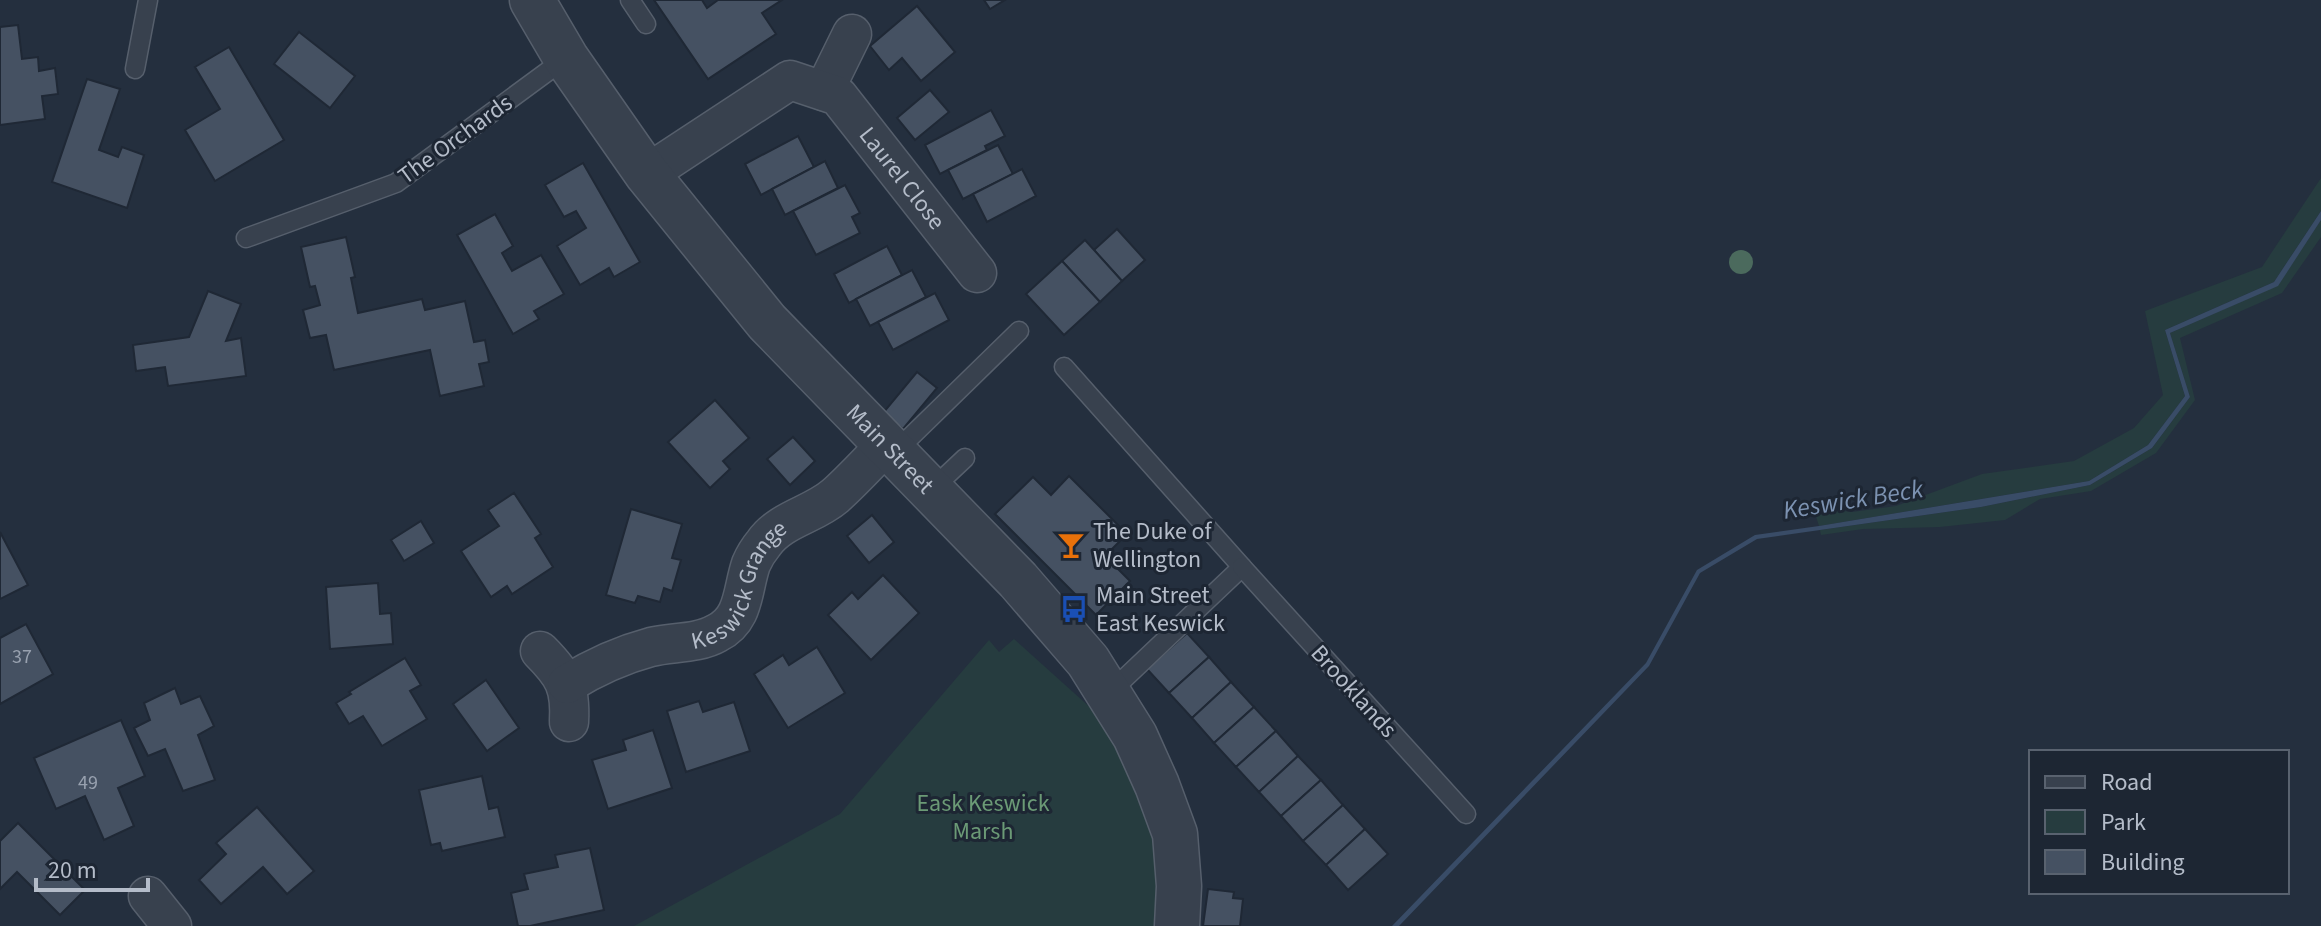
<svg xmlns="http://www.w3.org/2000/svg" width="2321" height="926" font-family="'Source Sans 3',sans-serif">
<style>
.green{fill:#263c3f}
.water{fill:#394c67}
.building{fill:#455162;stroke:#1f2835;stroke-width:2}
.lines{fill:none;stroke-linecap:round;stroke-linejoin:round}
.service-casing{stroke:#565f6c;stroke-width:21}
.minor-casing{stroke:#565f6c;stroke-width:41}
.tertiary-casing{stroke:#565f6c;stroke-width:47}
.service{stroke:#38414e;stroke-width:18}
.minor{stroke:#38414e;stroke-width:38}
.tertiary{stroke:#38414e;stroke-width:44}
.tree{fill:#4b6a5d}
.labels{text-anchor:middle;stroke-width:6;stroke-linejoin:round;paint-order:stroke}
.number-label{font-size:20px;fill:#98a1af}
.street-label{font-size:24px;fill:#b4bcc9;stroke:#1d2633}
.poi-label{font-size:24px;fill:#b4bcc9;stroke:#1d2633;text-anchor:start}
.park-label{font-size:24px;fill:#6b9a76;stroke:#1d2633}
.water-label{font-size:26px;font-style:italic;fill:#7c92b1;stroke:#1d2633}
</style>
<rect width="100%" height="100%" fill="#242f3e"/>
<!-- green -->
<g class="green">
<path d="M2321 178V211L2274 282 2165 330 2185 396 2148 445 2089 481 1819 526 1813 507 1852 512 1896 506 1982 474 2074 461 2134 428 2163 395 2145 311 2262 267Z"/>
<path d="M2321 220V237L2282 293 2180 338 2195 400 2156 453 2091 491 2040 499 2005 520 1940 527 1863 529 1821 535 1820 530 1981 507 2090 485 2152 448 2190 397 2170 333 2278 285Z"/>
<path d="M1014 639 1103 719 1148 812 1158 869 1154 926H634L840 814 989 640 999 652Z"/>
</g>
<!-- water -->
<path class="water" d="M2321 211V220L2278 286 2170 333 2190 397 2152 448 2090 485 1981 507 1757 539 1700 573 1649 666 1399 926H1392L1646 663 1697 570 1755 535 1819 526 2089 481 2148 445 2185 396 2165 330 2274 282Z"/>
<!-- building -->
<g class="building">
<path d="M654 0H702L707 8 718 0H782L762 13 776 34 708 79Z"/>
<path d="M984 0H1005L990 9Z"/>
<path d="M917 6 955 52 921 81 902 58 889 70 870 46Z"/>
<path d="M18 25 22 59 38 57 39 71 55 68 58 94 42 96 45 119 0 125V27Z"/>
<path d="M299 32 355 76 330 108 274 64Z"/>
<path d="M229 47 284 140 215 181 185 130 220 109 195 67Z"/>
<path d="M87 79 120 89 99 150 118 157 122 147 144 155 127 208 52 182Z"/>
<path d="M930 90 949 112 915 140 897 118Z"/>
<path d="M991 110 1005 136 985 146 987 150 940 174 925 145Z"/>
<path d="M798 136 814 167 761 195 745 164Z"/>
<path d="M998 145 1013 174 963 199 948 170Z"/>
<path d="M825 161 838 188 785 215 772 189Z"/>
<path d="M583 163 640 262 614 277 609 268 580 285 557 246 586 228 576 211 564 217 545 185Z"/>
<path d="M1022 169 1036 196 987 222 973 194Z"/>
<path d="M845 185 860 213 852 217 860 233 816 255 793 211Z"/>
<path d="M495 214 513 246 502 253 512 271 541 255 564 294 534 311 539 319 513 334 457 235Z"/>
<path d="M1117 229 1145 260 1122 281 1094 250Z"/>
<path d="M346 237 355 277 351 278 358 313 422 299 425 310 465 301 474 342 485 340 489 362 479 364 484 386 440 396 430 350 334 370 326 335 310 338 303 310 320 305 315 286 310 287 301 247Z"/>
<path d="M1085 240 1122 281 1100 302 1062 261Z"/>
<path d="M887 246 902 275 849 303 834 274Z"/>
<path d="M1062 261 1100 302 1064 335 1026 294Z"/>
<path d="M912 270 926 297 870 326 856 299Z"/>
<path d="M208 291 241 304 226 341 241 338 246 376 168 386 165 367 136 371 133 345 189 337Z"/>
<path d="M935 293 949 320 893 350 878 322Z"/>
<path d="M917 372 937 388 903 429 883 413Z"/>
<path d="M715 400 749 438 723 461 730 469 710 488 668 442Z"/>
<path d="M793 437 815 461 790 485 767 459Z"/>
<path d="M1069 476 1127 534 1105 556 1130 581 1096 615 995 514 1033 477 1051 495Z"/>
<path d="M514 493 541 534 535 538 553 567 512 594 507 586 491 597 461 551 499 526 488 510Z"/>
<path d="M631 509 682 524 672 558 681 560 672 591 664 588 660 602 638 596 635 603 606 595Z"/>
<path d="M872 515 894 542 869 563 847 536Z"/>
<path d="M421 521 434 543 404 561 391 540Z"/>
<path d="M0 532 28 585 0 599Z"/>
<path d="M883 575 919 613 871 660 828 615 852 592 858 599Z"/>
<path d="M378 583 380 614 391 613 393 644 330 649 326 587Z"/>
<path d="M26 624 53 674 0 704V638Z"/>
<path d="M1187 633 1209 657 1169 693 1147 669Z"/>
<path d="M817 647 845 693 788 728 754 674 783 655 789 665Z"/>
<path d="M1209 657 1231 682 1192 718 1169 693Z"/>
<path d="M405 658 421 685 410 691 427 719 382 746 363 716 349 724 336 703 351 694 349 692Z"/>
<path d="M486 680 519 728 487 751 453 704Z"/>
<path d="M1231 682 1254 707 1214 743 1192 718Z"/>
<path d="M175 688 181 704 200 696 214 726 198 735 215 780 183 791 165 749 148 756 134 728 150 720 144 703Z"/>
<path d="M699 701 703 712 734 702 750 751 686 772 667 711Z"/>
<path d="M1254 707 1276 731 1236 767 1214 743Z"/>
<path d="M121 720 145 776 118 788 134 826 104 840 85 796 56 809 34 758Z"/>
<path d="M653 730 672 788 608 809 592 760 626 750 623 740Z"/>
<path d="M1276 731 1298 756 1259 792 1236 767Z"/>
<path d="M1298 756 1321 780 1281 816 1259 792Z"/>
<path d="M482 776 489 809 498 807 505 837 442 851 440 843 431 845 419 790Z"/>
<path d="M1321 780 1343 805 1303 841 1281 816Z"/>
<path d="M1343 805 1365 829 1326 865 1303 841Z"/>
<path d="M257 807 314 871 287 894 263 867 221 904 199 880 226 854 216 843Z"/>
<path d="M18 823 85 890 60 915 17 872 0 889V841Z"/>
<path d="M1365 829 1388 854 1348 890 1326 865Z"/>
<path d="M590 848 604 910 530 926H518L511 893 528 889 524 874 558 867 555 855Z"/>
<path d="M1208 889 1234 892 1233 898 1243 899 1240 926H1203Z"/>
</g>
<g class="lines">
<!-- service casing -->
<g class="service-casing">
<g id="service">
<path d="M630 0 646 24"/>
<path d="M135 69 148 0"/>
<path d="M246 238 396 183 566 58"/>
<path d="M1064 367 1242 567 1108 694"/>
<path d="M895 452 1019 331"/>
<path d="M931 490 965 458"/>
<path d="M1242 567 1466 814"/>
</g>
</g>
<!-- minor casing -->
<g class="minor-casing">
<g id="minor">
<path d="M824 91 852 34"/>
<path id="s1" d="M647 174 790 80 838 96 977 273"/>
<path d="M540 651C564 675 571 687 569 722"/>
<path id="s2" d="M567 684C593 668 621 655 651 647 672 642 698 644 717 633 745 619 742 590 751 564 754 557 759 549 764 543 781 519 813 515 835 496 853 480 870 461 887 444"/>
<path d="M148 896 172 926"/>
</g>
</g>
<!-- tertiary casing -->
<g class="tertiary-casing">
<g id="tertiary">
<path id="s3" d="M532 0 566 58 647 174 767 322 1018 580 1088 661 1135 736 1157 785 1175 834 1179 886 1177 926"/>
</g>
</g>
<!-- service -->
<use href="#service" class="service"/>
<!-- minor -->
<use href="#minor" class="minor"/>
<!-- tertiary -->
<use href="#tertiary" class="tertiary"/>
</g>
<!-- trees -->
<circle class="tree" cx="1741" cy="262" r="12"/>
<!-- icons -->
<defs>
<g id="bar-bare" transform="scale(2.16)"><path d="M-6-5H6L.8 .8V4.5H3.5V6h-7V4.5H-.8V.8Z" fill="#e8710a" stroke="#1d2633" stroke-width="2.5" paint-order="stroke"/></g>
<g id="bus-bare" transform="scale(2.16)"><path d="M-5-6H5V4H4V6H2V4H-2V6H-4V4H-5ZM-3.5-4V0h7V-4ZM-3.5 1.2v1.5H-2V1.2ZM2 1.2v1.5H3.5V1.2Z" fill="#1a4fb4" stroke="#1d2633" stroke-width="2.5" paint-order="stroke"/></g>
</defs>
<g fill-rule="evenodd">
<use href="#bar-bare" x="1071" y="545"/>
<use href="#bus-bare" x="1074" y="609"/>
</g>
<g class="labels">
<!-- number labels -->
<g class="number-label">
<text x="22" y="663">37</text>
<text x="88" y="789">49</text>
</g>
<!-- street labels -->
<g class="street-label">
<text transform="translate(455 139) rotate(-36)" y="8">The Orchards</text>
<text dy="8" stroke="none"><textPath href="#s1" startOffset="326">Laurel Close</textPath></text>
<text dy="8" stroke="none"><textPath href="#s3" startOffset="576">Main Street</textPath></text>
<text dy="8" stroke="none"><textPath href="#s2" startOffset="212">Keswick Grange</textPath></text>
<text transform="translate(1354 691) rotate(48)" y="8">Brooklands</text>
</g>
<!-- poi labels -->
<g class="poi-label">
<text x="1093" y="539">The Duke of<tspan x="1093" dy="28">Wellington</tspan></text>
<text x="1096" y="603">Main Street<tspan x="1096" dy="28">East Keswick</tspan></text>
</g>
<!-- park labels -->
<g class="park-label">
<text x="983" y="811">Eask Keswick<tspan x="983" dy="28">Marsh</tspan></text>
</g>
<!-- water labels -->
<g class="water-label">
<text transform="translate(1853 499) rotate(-9)" y="9">Keswick Beck</text>
</g>
</g>
<!-- legend -->
<rect x="2029" y="750" width="260" height="144" fill="#1d2633" stroke="#59626f" stroke-width="2"/>
<rect x="2045" y="776" width="40" height="12" fill="#38414e" stroke="#59626f" stroke-width="2"/>
<text x="2101" y="790" font-size="24" fill="#b4bcc9">Road</text>
<rect x="2045" y="810" width="40" height="24" fill="#263c3f" stroke="#59626f" stroke-width="2"/>
<text x="2101" y="830" font-size="24" fill="#b4bcc9">Park</text>
<rect x="2045" y="850" width="40" height="24" fill="#455162" stroke="#59626f" stroke-width="2"/>
<text x="2101" y="870" font-size="24" fill="#b4bcc9">Building</text>
<!-- scale -->
<path d="M36 878v12h112v-12" fill="none" stroke="#b4bcc9" stroke-width="4"/>
<text x="48" y="878" font-size="24" fill="#b4bcc9" stroke="#1d2633" stroke-width="6" paint-order="stroke">20 m</text>
</svg>
